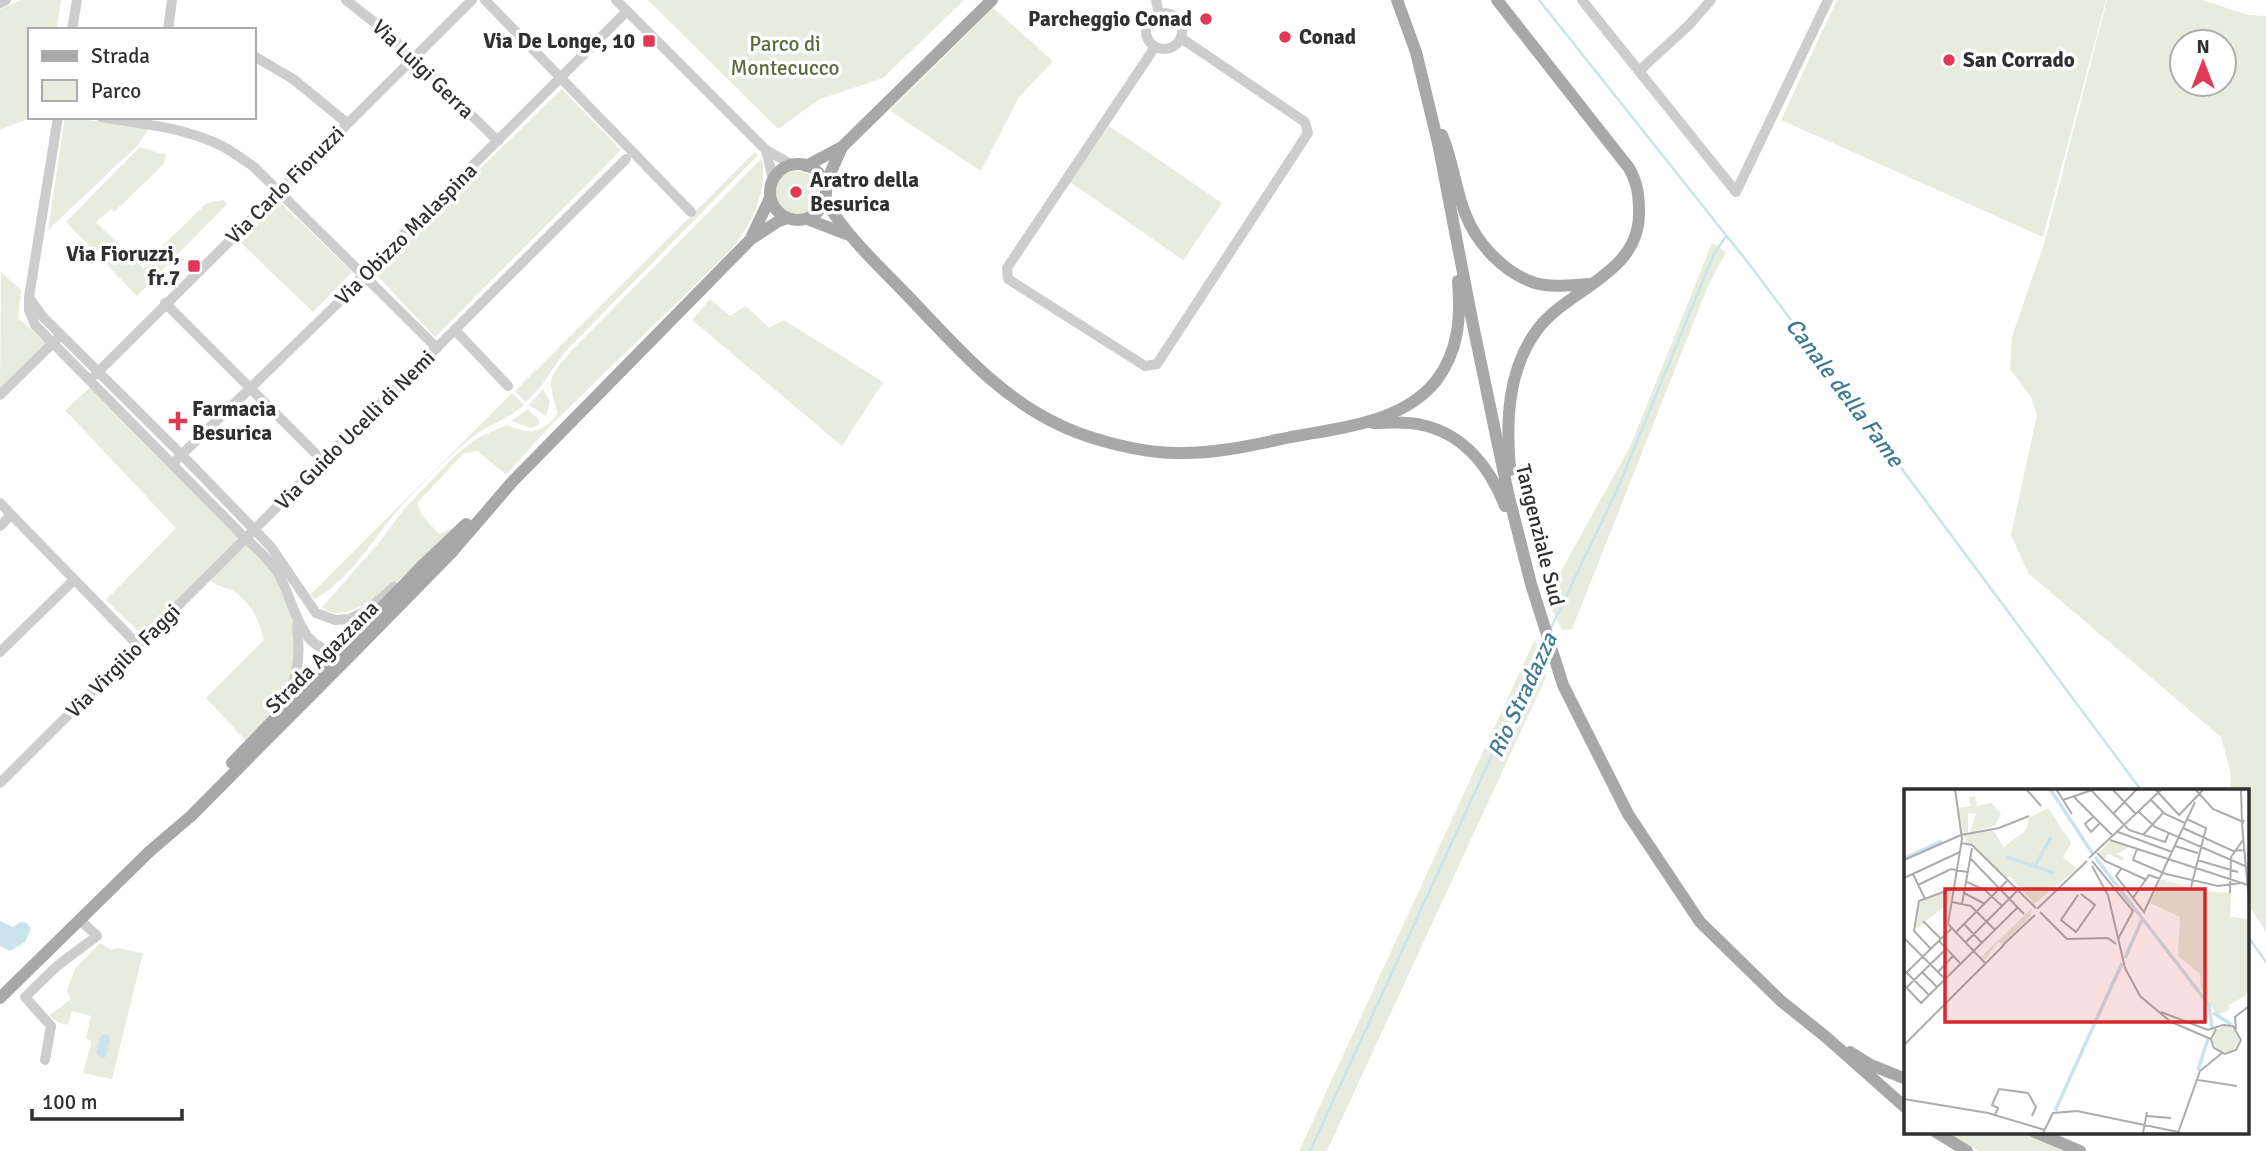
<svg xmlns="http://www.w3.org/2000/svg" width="2266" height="1151" font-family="Signika,sans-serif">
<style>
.green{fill:#e7ecde;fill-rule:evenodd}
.water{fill:#cbe3eb}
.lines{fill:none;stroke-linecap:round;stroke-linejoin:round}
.stream{stroke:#cbe3eb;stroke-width:2.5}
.minor{stroke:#cdcdcd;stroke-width:10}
.major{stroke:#a8a8a8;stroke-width:12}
.poi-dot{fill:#e13759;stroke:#fff;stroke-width:2.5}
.labels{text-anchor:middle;stroke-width:7;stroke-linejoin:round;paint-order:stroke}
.poi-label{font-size:21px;font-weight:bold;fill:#303030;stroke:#fff;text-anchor:start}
.park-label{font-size:21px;fill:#586b3e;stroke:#fff}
.street-label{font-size:21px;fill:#303030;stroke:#fff}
.water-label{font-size:23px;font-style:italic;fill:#3f7b90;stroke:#fff}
.inset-river{fill:none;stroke:#cbe3eb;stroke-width:3.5}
.inset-road{fill:none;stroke:#acacac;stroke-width:2}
.view{fill:#d62828;fill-opacity:0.15;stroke:#d62828;stroke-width:3.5}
.inset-edge{fill:none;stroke:#303030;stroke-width:3.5}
</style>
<rect width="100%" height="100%" fill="#fff"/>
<!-- green -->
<g class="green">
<path d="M21 0H61L56 30H30V117H32L0 130V9Z"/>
<path d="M648 0H964L883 78 820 99 778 129Z"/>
<path d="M1837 0H2106L2043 237 1781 120Z"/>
<path d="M2107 0H2203L2248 15 2266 16V932L2247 902V790H2230L2231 774 2221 737 2029 574 2011 535 2037 415 2031 397 2010 369 2012 337 2044 244ZM2182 42H2224V84H2182Z"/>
<path d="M993 8 1053 61 1019 97 981 171 890 111Z"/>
<path d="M562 89 621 150 435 337 374 272Z"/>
<path d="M65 117 149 128 138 145 48 230Z"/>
<path d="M1109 126 1222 203 1183 260 1070 182Z"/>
<path d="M140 147 166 155 163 165 114 212 111 209 96 222 144 269 158 257 155 253 207 203 223 200 227 204 137 296 66 222Z"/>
<path d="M755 152 758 155 563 354 542 385 526 402 515 391Z"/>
<path d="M762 158C768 193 751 226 729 252L549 427 506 475 478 451 464 453 417 503 422 515 439 534 452 528C431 551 352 636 322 607L378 544 404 509 458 453 479 437 507 425C530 435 542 433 558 414 548 377 546 383 570 352Z"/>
<circle cx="797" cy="193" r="22"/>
<path d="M280 202 352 272 313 312 241 243Z"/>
<path d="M1712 243 1726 252 1708 286 1572 629 1562 630 1546 598 1630 447Z"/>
<path d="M1 272 21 290 18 318 48 344 0 391Z"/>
<path d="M710 299 730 316 746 306 769 328 784 320 883 382 842 446 692 320Z"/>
<path d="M94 384 245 538 287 590 299 641 283 705 250 745 206 698 264 640C259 621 253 605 236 593 226 586 218 588 206 577L145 638 106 600 176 528 65 410Z"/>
<path d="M543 389 550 402 546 416 529 405Z"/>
<path d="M512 393 524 405C505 421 481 428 465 443 441 464 417 488 396 512 373 540 348 581 315 599L310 595Z"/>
<path d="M528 409 539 420V425L531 428 511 421Z"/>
<path d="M1535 639 1546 677 1327 1151H1299Z"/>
<path d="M100 943 111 950 117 948 143 953 112 1079 83 1073 91 1044 90 1040 86 1038 91 1016 72 1011 68 1025 60 1023 49 1016 71 999 67 990 75 969Z"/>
<path d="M1946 1132H2022L2065 1151H1979Z"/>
</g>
<!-- water -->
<g class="water">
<path d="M0 921 13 927 21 922 27 923 31 929 25 942 10 951 0 946Z"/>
<path d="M103 1034 108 1035 110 1039 106 1056 104 1058 96 1054 100 1037Z"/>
</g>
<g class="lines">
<!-- stream -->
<g class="stream">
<path d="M1539 0 1753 269 2141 790"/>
<path d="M1550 630 1618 488 1713 256 1726 236"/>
<path d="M2247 935 2266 962"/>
<path d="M1310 1151 1544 642"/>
</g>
<!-- minor -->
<g class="minor">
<path d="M346 0 384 30 498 141"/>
<path d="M485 0 691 212"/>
<path d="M616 0 766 150 793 165"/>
<path d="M1156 0 1159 14"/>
<path d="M1582 0 1736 192 1828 0"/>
<path d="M0 3 6 0"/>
<circle cx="1164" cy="31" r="18"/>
<path d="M72 30 77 0"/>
<path d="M168 30 172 0"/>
<path d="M1155 47 1007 268 1008 279 1145 366 1157 364 1308 133 1305 122 1181 38"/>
<path d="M254 56 293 79 347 123"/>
<path d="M1639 71 1689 25 1711 0"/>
<path d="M58 117 29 297V310L35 325 245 538C258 549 270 560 279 575 295 602 300 660 345 649"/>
<path d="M101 117C142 124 184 127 222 146 233 152 244 160 254 167L437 348"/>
<path d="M766 150 773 179"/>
<path d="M30 299 42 316 181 454 271 547 316 613 335 620 349 619 366 611 394 587"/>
<path d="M165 303 324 462"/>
<path d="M455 330 508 386"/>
<path d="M95 375 472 0"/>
<path d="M0 395 57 339"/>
<path d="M173 463 341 300 364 274 627 11"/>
<path d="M0 503 138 645"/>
<path d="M0 526 11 515"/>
<path d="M0 652 74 580"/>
<path d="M283 705C298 677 301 658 297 626"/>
<path d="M0 783 626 159"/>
<path d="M45 1060 51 1026 25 997 57 966 97 936 80 920"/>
</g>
<!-- major -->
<g class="major">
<path d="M1397 0 1416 52 1438 143 1473 325 1508 493 1531 584 1563 685 1628 814 1700 922 1781 1001 1826 1037 1906 1108"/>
<path d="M1497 0 1629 168C1638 184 1639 196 1639 214 1639 274 1567 289 1537 330 1507 371 1506 422 1510 470"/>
<path d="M1442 135C1453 161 1455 188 1465 213 1476 243 1504 273 1535 283 1552 288 1572 285 1589 284"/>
<circle cx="798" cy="192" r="28"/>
<path d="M806 166 842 147 992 0"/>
<path d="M825 185 842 147"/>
<path d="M825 200C847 237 878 265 907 295 955 345 999 398 1064 427 1095 441 1143 453 1176 453 1216 454 1253 445 1291 437 1340 428 1402 423 1436 381 1459 351 1461 317 1458 281"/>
<path d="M807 219 846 234"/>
<path d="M752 236 770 198"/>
<path d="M1373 423C1389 423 1407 421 1422 425 1464 434 1490 468 1505 506"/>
<path d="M232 763 423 565 466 524"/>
<path d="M0 998 150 851 191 816 348 658 451 553 513 481 751 239 777 222 787 218"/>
<path d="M1850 1052 1871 1065 1906 1079"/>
<path d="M1936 1132 1967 1151"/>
<path d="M2035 1132 2080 1151"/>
</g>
</g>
<!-- markers -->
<g class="poi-dot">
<circle cx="1206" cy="19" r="7"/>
<circle cx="1285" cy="37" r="7"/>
<rect x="642" y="34" width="14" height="14" rx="3.5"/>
<circle cx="1949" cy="60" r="7"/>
<circle cx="796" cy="192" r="7"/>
<rect x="187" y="259" width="14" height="14" rx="3.5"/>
<path d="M174.5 410.5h7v7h7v7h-7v7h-7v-7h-7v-7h7z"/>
</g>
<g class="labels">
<!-- poi labels -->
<g class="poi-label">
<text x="1192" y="26" text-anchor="end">Parcheggio Conad</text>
<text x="1299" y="44">Conad</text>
<text x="635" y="48" text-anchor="end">Via De Longe, 10</text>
<text x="1963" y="67">San Corrado</text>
<text x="810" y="187">Aratro della<tspan x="810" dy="24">Besurica</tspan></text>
<text x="180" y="261" text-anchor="end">Via Fioruzzi,<tspan x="180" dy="24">fr.7</tspan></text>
<text x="192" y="416">Farmacia<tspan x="192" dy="24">Besurica</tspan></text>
</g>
<!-- park labels -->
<g class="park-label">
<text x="785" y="51">Parco di<tspan x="785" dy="24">Montecucco</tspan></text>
</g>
<!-- street labels -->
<g class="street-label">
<text transform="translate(423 69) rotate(44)" y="7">Via Luigi Gerra</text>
<text transform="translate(285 185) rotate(-45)" y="7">Via Carlo Fioruzzi</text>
<text transform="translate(406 234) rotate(-45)" y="7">Via Obizzo Malaspina</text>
<text transform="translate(355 430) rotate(-45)" y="7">Via Guido Ucelli di Nemi</text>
<text transform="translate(1540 535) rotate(76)" y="7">Tangenziale Sud</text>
<text transform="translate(322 657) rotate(-45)" y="7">Strada Agazzana</text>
<text transform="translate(123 661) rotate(-45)" y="7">Via Virgilio Faggi</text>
</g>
<!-- water labels -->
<g class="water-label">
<text transform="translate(1845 392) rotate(53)" y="8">Canale della Fame</text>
<text transform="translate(1522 695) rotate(-65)" y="8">Rio Stradazza</text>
</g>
</g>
<!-- overview -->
<g transform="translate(1904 789)">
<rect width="345" height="345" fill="#fff"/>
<path d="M71 7 73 17 88 14 97 25 91 37 66 43 72 25 64 24V43L59 45 54 19 67 17 65 9ZM144 19 167 54 159 68 173 80 130 115 106 87 103 90 69 55H62L60 46 88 40 100 58 122 41 125 29ZM207 52 225 58 213 65 220 68 219 72 204 65 200 70 195 64ZM257 90 299 102 327 104 326 128 345 130V199L341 207 325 216V221L313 226 297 200 296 185 274 167 276 128 246 114ZM48 100 45 114 12 140 16 113ZM128 119 126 128 99 155 94 153 82 170 76 169ZM217 174 219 178 149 322ZM320 237H327L336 249 329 263 315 262 309 253 311 242Z" fill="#e7ecde"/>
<path class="inset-river" d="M146 0 189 65M102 68 150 84M191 68 305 216 308 239M1 69 38 52M131 77 147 48M221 169 239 128M309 224 327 235M294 281 304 250M151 322 218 174"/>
<path class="inset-road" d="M122 0 137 17M152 0 168 25M186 0 225 41 261 53 265 44M208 0 232 25M251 0 275 26 300 0M291 0 309 20 337 32M337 0 338 35 340 31M170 8 208 46M159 11 191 0M247 11 261 25 281 34M235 23 251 38 341 77M209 25 233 0M190 27 181 35 187 43 196 34M283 30 302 39 287 98M338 35 345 113M279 39 329 62 340 61M214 43 268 63M239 46 259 24M206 51 344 96M57 54 68 56 132 119M271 57 294 64M233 60 229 71 262 85 314 97 337 94M193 64 201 72 243 91M66 69 120 125M185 69 258 0M0 71 57 46 95 39 125 27M293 71 334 83M188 72 229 122 214 150M188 77 204 106 221 179 236 207 267 233 307 250M217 80 212 87 240 123 291 13M9 85 21 110M0 89 56 63M63 93 81 101 98 117M14 96 47 80 63 83M60 104 81 115M326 104 327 68 339 51M174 106 157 131 172 143 191 116 177 105M229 109 245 86 256 90M48 113 67 117 91 141M58 115 68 59M133 120 183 72M136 123 163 150 204 149 212 155M19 132 37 150M44 135 58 50 51 0M44 135 82 175M60 135 78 154M51 144 103 92M0 149 41 190M35 152 57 175M61 154 113 102M98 157 131 126M27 160 10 142 15 112 50 99M0 181 25 206M18 183 33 198M34 183 49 167M0 186 48 139M0 196 17 214 113 119M2 199 42 160M257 223 304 241 319 236 329 237 337 251 332 261 321 265 310 259 307 250 312 240M332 240 331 228 345 217M0 256 100 156M294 291 333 297M0 310 84 324 141 341M91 326 94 319 88 316 95 300 124 304 132 318 128 327M243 327 267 329M139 344 149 324 173 322 279 344M239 344 243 323M274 344 296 282 318 264"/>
<path class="view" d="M41 100H301V233H41Z"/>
<rect width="345" height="345" class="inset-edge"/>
</g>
<!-- legend -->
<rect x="28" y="28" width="228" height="91" fill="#ffffff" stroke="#acacac" stroke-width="2"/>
<rect x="42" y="51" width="35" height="10" fill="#a8a8a8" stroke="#acacac" stroke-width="2"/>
<text x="91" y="63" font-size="21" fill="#303030">Strada</text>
<rect x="42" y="80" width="35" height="21" fill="#e7ecde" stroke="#acacac" stroke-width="2"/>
<text x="91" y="98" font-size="21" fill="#303030">Parco</text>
<!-- north arrow -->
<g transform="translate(2203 63)"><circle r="33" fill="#ffffff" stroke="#acacac" stroke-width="2"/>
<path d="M0-5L12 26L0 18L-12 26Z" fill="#e13759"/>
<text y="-10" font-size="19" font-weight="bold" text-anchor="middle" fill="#303030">N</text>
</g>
<!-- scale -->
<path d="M32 1109v10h150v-10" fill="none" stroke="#303030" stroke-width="3.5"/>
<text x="42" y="1109" font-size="21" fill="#303030" stroke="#ffffff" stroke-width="5" paint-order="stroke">100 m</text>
</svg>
